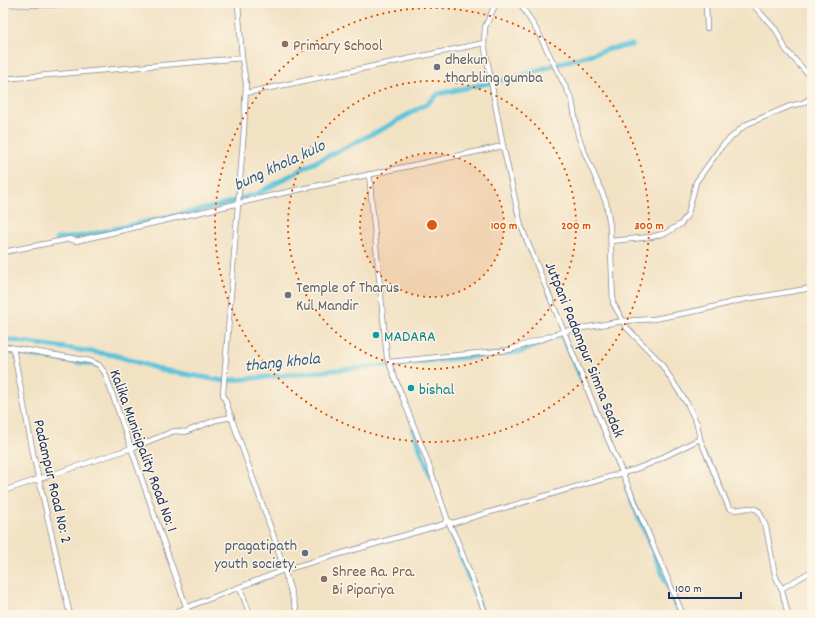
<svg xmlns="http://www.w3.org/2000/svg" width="815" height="618" font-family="Dekko,sans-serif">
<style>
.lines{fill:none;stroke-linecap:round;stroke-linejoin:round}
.canal{stroke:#5cc3da;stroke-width:5}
.minor-casing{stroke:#868891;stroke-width:6}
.minor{stroke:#fff;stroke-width:4.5}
.ring{fill:none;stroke:#de5710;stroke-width:2;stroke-dasharray:2 4}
.education-dot{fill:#8d6e63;stroke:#fcf5e5;stroke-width:1.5}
.worship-dot{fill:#6b7280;stroke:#fcf5e5;stroke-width:1.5}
.culture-dot{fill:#0f9aa8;stroke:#fcf5e5;stroke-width:1.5}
.service-dot{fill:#5c6f8a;stroke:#fcf5e5;stroke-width:1.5}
.labels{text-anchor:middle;stroke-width:3;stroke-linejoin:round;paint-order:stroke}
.education-label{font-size:16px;fill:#785e54;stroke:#fcf5e5;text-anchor:start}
.worship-label{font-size:16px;fill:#5b616d;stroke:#fcf5e5;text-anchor:start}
.culture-label{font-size:16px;fill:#0d838f;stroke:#fcf5e5;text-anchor:start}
.street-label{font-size:16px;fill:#1b2f5e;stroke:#fcf5e5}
.service-label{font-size:16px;fill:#4e5e75;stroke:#fcf5e5;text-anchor:end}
.water-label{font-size:17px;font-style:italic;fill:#2e5b83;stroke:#fcf5e5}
.centre{fill:#de5710;stroke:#fcf5e5;stroke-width:2}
.ring-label{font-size:12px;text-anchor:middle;font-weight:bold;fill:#de5710;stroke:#fcf5e5;stroke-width:3;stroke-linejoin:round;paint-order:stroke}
</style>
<rect width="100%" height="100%" fill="#fcf5e5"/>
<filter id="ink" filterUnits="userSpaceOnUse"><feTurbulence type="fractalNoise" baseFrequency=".025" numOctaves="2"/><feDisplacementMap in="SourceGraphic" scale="8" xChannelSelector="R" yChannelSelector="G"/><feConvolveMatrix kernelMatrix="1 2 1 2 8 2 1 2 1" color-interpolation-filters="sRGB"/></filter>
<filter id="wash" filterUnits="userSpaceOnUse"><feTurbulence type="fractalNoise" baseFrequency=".012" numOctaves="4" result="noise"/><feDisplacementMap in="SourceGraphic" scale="16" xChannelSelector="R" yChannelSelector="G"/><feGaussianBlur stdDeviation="0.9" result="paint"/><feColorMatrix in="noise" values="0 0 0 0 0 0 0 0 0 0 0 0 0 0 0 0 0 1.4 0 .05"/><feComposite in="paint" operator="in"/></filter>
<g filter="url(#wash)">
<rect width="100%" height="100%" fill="#f2e2c4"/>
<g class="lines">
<!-- canal -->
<g class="canal">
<path d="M558 64 610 49 632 45"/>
<path d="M57 239 83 236 218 206 257 194 300 170 388 126 428 103 438 94 521 76 552 66"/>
<path d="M562 335 583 383"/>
<path d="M3 339 114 355 163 370 224 381 521 352 564 333"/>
<path d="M3 351 97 365"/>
<path d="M413 430 431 477"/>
<path d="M626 487 680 615"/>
<path d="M452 533 483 615"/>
</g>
</g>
</g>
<g filter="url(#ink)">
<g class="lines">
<!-- minor casing -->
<g class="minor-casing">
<g id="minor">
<path d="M238 3 242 58 246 84 244 129 223 394 276 543 298 615"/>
<path d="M496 3 485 27 484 43 503 146 521 226 602 425 683 615"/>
<path d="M520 3 539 34 572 100 578 135 584 151 606 202 610 226 613 303 627 328 660 362 688 405 697 424 700 439 729 508C739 514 747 503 759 511L766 527 775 575 782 590 788 615"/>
<path d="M706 3 707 28"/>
<path d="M756 3 754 6 776 30 786 50 805 71 812 76"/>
<path d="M3 4 43 5 95 3"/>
<path d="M3 79 242 58"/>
<path d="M246 93 484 43"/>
<path d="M369 174 387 358 426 457 448 521 457 540 486 615"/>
<path d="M611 241 651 237 666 233 681 224 688 214 696 182 722 146 745 125 790 106 803 103 812 97"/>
<path d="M3 252 70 239 76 241 283 193 503 146"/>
<path d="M3 346 90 361 99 365 105 373 189 615"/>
<path d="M13 348 34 458 70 615"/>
<path d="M389 362 509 350 565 331 623 321 654 319 701 310 741 300 812 288"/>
<path d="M3 491 132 448 174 431 185 432 216 420 232 417"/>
<path d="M240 588 250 615"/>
<path d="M781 589 812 571"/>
<path d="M167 615 284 570 444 524 446 521 453 523 633 470 649 464 700 439"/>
</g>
</g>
<!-- minor -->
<use href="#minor" class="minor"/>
</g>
</g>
<!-- distance rings -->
<circle cx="432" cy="225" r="72" fill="#de5710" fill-opacity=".12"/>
<g class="ring">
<circle cx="432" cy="225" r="72"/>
<circle cx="432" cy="225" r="144"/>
<circle cx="432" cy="225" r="217"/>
</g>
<!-- markers -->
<g class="education-dot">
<circle cx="285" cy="44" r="4"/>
<circle cx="324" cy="579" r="4"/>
</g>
<g class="worship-dot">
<circle cx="437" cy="67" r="4"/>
<circle cx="288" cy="295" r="4"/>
</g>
<g class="culture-dot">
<circle cx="376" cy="335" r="4"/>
<circle cx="411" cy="388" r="4"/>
</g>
<circle class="service-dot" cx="305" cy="553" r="4"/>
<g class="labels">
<!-- education labels -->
<g class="education-label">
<text x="293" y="50">Primary School</text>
<text x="332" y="576">Shree Ra. Pra.<tspan x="332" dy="18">Bi Pipariya</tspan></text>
</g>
<!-- worship labels -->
<g class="worship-label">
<text x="445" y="64">dhekun<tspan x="445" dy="18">tharbling gumba</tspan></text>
<text x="296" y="292">Temple of Tharus<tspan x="296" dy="18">Kul Mandir</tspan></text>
</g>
<!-- culture labels -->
<g class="culture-label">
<text x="384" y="341">MADARA</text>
<text x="419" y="394">bishal</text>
</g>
<!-- street labels -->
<g class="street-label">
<text transform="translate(586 349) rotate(68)" y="6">Jutpani Padampur Simna Sadak</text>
<text transform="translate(145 450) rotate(70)" y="6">Kalika Municipality Road No: 1</text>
<text transform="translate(54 481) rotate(77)" y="6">Padampur Road No: 2</text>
</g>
<!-- service labels -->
<g class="service-label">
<text x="297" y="550">pragatipath<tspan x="297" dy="18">youth society.</tspan></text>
</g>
<!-- water labels -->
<g class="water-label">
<text transform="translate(279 164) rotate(-25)" y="6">bung khola kulo</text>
<text transform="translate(282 361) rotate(-6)" y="6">thang khola</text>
</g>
</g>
<circle cx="432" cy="225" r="6" class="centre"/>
<g class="ring-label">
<text x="504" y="229">100 m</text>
<text x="576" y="229">200 m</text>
<text x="649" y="229">300 m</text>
</g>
<!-- margin -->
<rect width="815" height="618" fill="none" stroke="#fcf5e5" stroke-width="16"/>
<!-- scale -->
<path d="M669 592v6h72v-6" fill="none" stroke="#1b2f5e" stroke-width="2"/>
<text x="675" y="592" font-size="12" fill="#1b2f5e" stroke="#fcf5e5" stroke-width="3" paint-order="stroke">100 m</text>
</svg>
